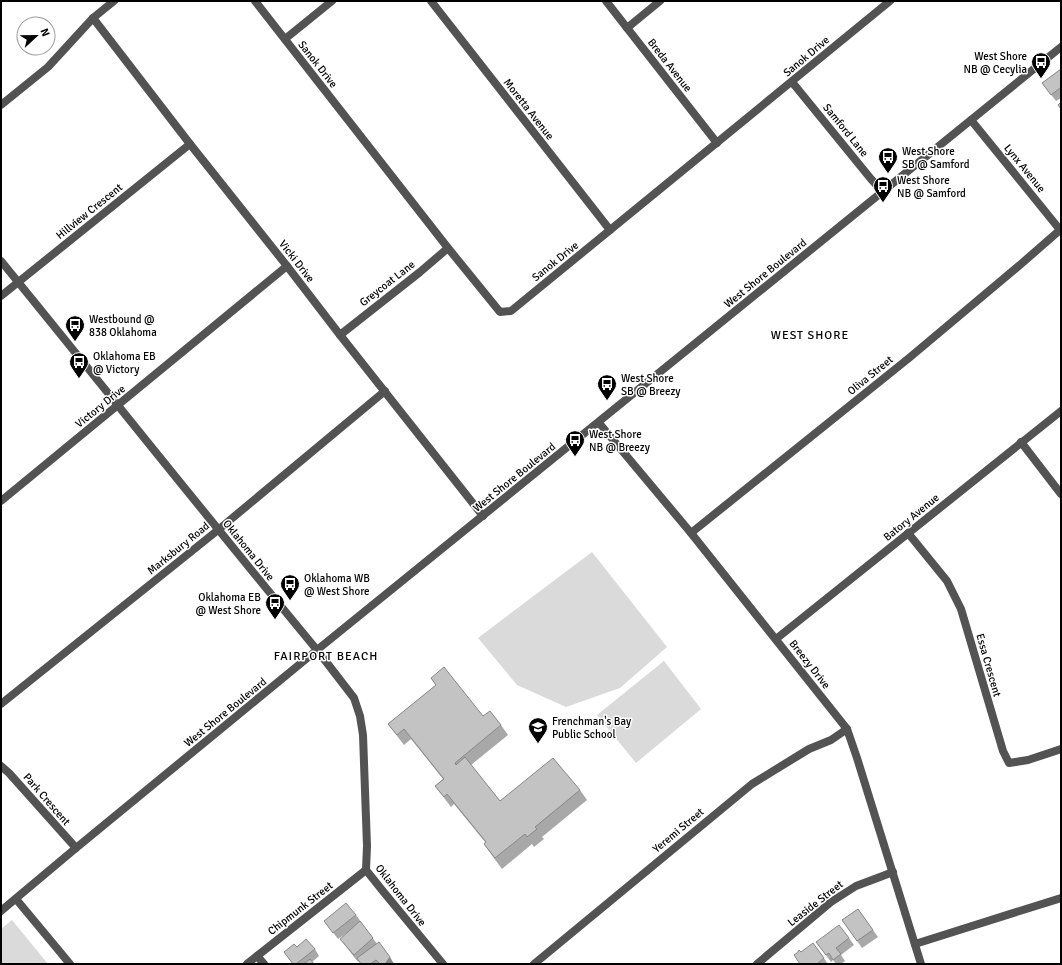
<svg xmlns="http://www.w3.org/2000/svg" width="1062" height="965" font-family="Signika,sans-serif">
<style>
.green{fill:#dadada}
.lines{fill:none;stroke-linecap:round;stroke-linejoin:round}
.minor{stroke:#535353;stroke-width:8}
.tertiary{stroke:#535353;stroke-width:8}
.wall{fill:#a8a8a8}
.shaded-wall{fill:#888}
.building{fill:#c3c3c3;stroke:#888}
.labels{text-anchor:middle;stroke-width:3;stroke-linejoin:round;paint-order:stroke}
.street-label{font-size:11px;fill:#000;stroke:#fff}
.poi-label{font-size:11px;fill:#000;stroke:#fff;text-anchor:start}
.neighbourhood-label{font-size:12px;letter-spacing:1px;fill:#000;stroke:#fff}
</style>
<rect width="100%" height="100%" fill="#fff"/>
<!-- green -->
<g class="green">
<path d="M592 552 667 647 620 688 566 707 517 685 478 638Z"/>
<path d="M664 661 701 709 636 763 597 715Z"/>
<path d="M12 920 48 964H1V929Z"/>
</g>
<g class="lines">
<!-- minor -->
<g class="minor">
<path d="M255 1 448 248 500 312 511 311 890 1"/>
<path d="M431 1 610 230"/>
<path d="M606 1 717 143"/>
<path d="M93 18 190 144 287 266 340 335 483 516"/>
<path d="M627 28 660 1"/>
<path d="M285 39 332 1"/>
<path d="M792 82 871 179 883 192"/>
<path d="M1 105 48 67 93 18 114 1"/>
<path d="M971 120 1061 231"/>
<path d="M1 296 190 144"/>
<path d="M340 335 420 272 448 248"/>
<path d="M599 423 691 533 847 729 857 758 921 964"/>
<path d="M1021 442 1061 494"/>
<path d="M1 501 287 266"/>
<path d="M691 533 909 358 1021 264 1060 230"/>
<path d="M908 533 947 581 961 609 1003 751 1009 763 1028 760 1061 749"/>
<path d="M776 639 1061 411"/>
<path d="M1 704 218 530 385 391"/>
<path d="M1 766 9 773 76 848"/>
<path d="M16 899 70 964"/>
<path d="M1 911 76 848 317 650 354 698 360 716 363 735 367 846 366 870 382 890 443 964"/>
<path d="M915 944 1061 898"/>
<path d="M257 956 264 964"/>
<path d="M247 964 366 870"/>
<path d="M534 964 752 784 809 749 831 740 847 729"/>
<path d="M757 964 831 902 856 886 880 877 893 872"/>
</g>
<!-- tertiary -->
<path class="tertiary" d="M1 261C107 391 211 522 317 650L1061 47"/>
</g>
<!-- wall -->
<g class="wall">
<path d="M1061 69V98L1056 101 1042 83Z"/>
<path d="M431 678 483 716 501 725 508 735 471 765 500 801 580 790 587 800 542 837 544 839 534 847 532 844 502 869 491 854 484 844 485 842 454 804 451 807 435 786 443 779 411 739 404 745 388 724 436 685Z"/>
<path d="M858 909 878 937 862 948 842 920Z"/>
<path d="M356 915 377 944 379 942 394 964H361L359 961 358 962 340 939 348 932 338 939 324 921Z"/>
<path d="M849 938 854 945 841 955 845 961 841 964H836L833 960 831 962 816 942Z"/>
<path d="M813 943 828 964H800Z"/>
<path d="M297 947 315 949 319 956 312 962 314 964H293L284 952Z"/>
</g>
<!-- shaded-wall -->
<path class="shaded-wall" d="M390 957 394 964H385Z"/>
<!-- building -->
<g class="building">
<path d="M1061 69V88H1060L1051 95 1042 83Z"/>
<path d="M1061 102V109L1058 105Z"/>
<path d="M444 667 483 716 490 711 501 725 455 763 456 765 465 757 500 801 553 758 580 790 535 827 537 829 527 837 525 834 495 858 484 844 486 842 447 794 444 797 435 786 444 779 404 729 397 735 388 724 436 685 431 678Z"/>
<path d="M346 903 356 915 333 933 324 921Z"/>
<path d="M858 909 873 930 857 941 842 920Z"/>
<path d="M360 921 373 938 354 955 340 939Z"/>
<path d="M839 925 849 938 836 948 841 954 833 960 829 953 826 955 816 942Z"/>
<path d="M306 939 315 949 296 964H293L284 952 294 944 297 947Z"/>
<path d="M379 942 390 957 385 964H380L376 960 370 964H361L357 958Z"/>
<path d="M813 943 824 958 817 964H800L794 955 797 953 799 950 801 952Z"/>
<path d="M310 959 314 964H304Z"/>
</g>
<!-- icons -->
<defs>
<g id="bus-pin" transform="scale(1)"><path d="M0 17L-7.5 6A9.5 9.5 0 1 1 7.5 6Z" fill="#000" stroke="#fff"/><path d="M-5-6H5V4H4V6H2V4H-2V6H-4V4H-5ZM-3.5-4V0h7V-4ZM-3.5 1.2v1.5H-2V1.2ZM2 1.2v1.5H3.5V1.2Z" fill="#fff"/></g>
<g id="school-pin" transform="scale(1)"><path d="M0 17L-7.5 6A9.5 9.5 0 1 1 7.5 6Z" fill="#000" stroke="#fff"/><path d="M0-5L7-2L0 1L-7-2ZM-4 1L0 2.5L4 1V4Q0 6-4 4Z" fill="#fff"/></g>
</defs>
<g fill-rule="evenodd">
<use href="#bus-pin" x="1041" y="62"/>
<use href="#bus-pin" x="888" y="157"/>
<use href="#bus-pin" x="883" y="186"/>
<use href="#bus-pin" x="75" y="325"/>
<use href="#bus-pin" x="79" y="362"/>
<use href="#bus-pin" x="607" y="384"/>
<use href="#bus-pin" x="575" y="440"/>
<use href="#bus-pin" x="290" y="584"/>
<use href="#bus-pin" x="275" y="603"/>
<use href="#school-pin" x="538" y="727"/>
</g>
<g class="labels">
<!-- street labels -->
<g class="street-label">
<text transform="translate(806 56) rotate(-40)" y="4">Sanok Drive</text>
<text transform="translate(318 64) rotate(52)" y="4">Sanok Drive</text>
<text transform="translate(670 65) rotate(52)" y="4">Breda Avenue</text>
<text transform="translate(529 109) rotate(52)" y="4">Moretta Avenue</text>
<text transform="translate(846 130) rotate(51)" y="4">Samford Lane</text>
<text transform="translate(1025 168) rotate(51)" y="4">Lynx Avenue</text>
<text transform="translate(89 211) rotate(-39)" y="4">Hillview Crescent</text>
<text transform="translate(297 261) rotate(52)" y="4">Vicki Drive</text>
<text transform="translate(555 261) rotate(-39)" y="4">Sanok Drive</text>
<text transform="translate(765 273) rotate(-39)" y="4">West Shore Boulevard</text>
<text transform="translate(387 283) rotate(-38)" y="4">Greycoat Lane</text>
<text transform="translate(870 375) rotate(-39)" y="4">Oliva Street</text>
<text transform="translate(100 406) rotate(-39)" y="4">Victory Drive</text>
<text transform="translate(514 477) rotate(-39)" y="4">West Shore Boulevard</text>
<text transform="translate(911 517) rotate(-39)" y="4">Batory Avenue</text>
<text transform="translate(178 548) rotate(-39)" y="4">Marksbury Road</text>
<text transform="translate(249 550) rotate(51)" y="4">Oklahoma Drive</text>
<text transform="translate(810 664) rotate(52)" y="4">Breezy Drive</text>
<text transform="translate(989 665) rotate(74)" y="4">Essa Crescent</text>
<text transform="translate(225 712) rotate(-39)" y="4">West Shore Boulevard</text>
<text transform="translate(47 799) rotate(49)" y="4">Park Crescent</text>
<text transform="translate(678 830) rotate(-40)" y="4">Yeremi Street</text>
<text transform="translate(401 895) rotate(52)" y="4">Oklahoma Drive</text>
<text transform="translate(815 903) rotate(-38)" y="4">Leaside Street</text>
<text transform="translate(300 908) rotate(-38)" y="4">Chipmunk Street</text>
</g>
<!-- poi labels -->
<g class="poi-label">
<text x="1027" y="60" text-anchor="end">West Shore<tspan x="1027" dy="13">NB @ Cecylia</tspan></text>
<text x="902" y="155">West Shore<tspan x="902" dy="13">SB @ Samford</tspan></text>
<text x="897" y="184">West Shore<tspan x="897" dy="13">NB @ Samford</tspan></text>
<text x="89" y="323">Westbound @<tspan x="89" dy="13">838 Oklahoma</tspan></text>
<text x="93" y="360">Oklahoma EB<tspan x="93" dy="13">@ Victory</tspan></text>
<text x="621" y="382">West Shore<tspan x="621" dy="13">SB @ Breezy</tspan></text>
<text x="589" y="438">West Shore<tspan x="589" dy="13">NB @ Breezy</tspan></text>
<text x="304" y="582">Oklahoma WB<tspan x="304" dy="13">@ West Shore</tspan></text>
<text x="261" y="601" text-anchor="end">Oklahoma EB<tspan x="261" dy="13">@ West Shore</tspan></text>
<text x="552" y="725">Frenchman's Bay<tspan x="552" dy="13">Public School</tspan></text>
</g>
<!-- neighbourhood labels -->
<g class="neighbourhood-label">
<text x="810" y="339">WEST SHORE</text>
<text x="326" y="660">FAIRPORT BEACH</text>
</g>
</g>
<!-- border -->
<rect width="1062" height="965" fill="none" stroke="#000000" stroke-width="4"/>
<!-- north arrow -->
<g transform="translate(36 36) rotate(68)"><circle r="19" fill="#ffffff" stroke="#999999"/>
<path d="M0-3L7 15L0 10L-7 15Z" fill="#000000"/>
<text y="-6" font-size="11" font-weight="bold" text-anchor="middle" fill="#000000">N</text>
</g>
</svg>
